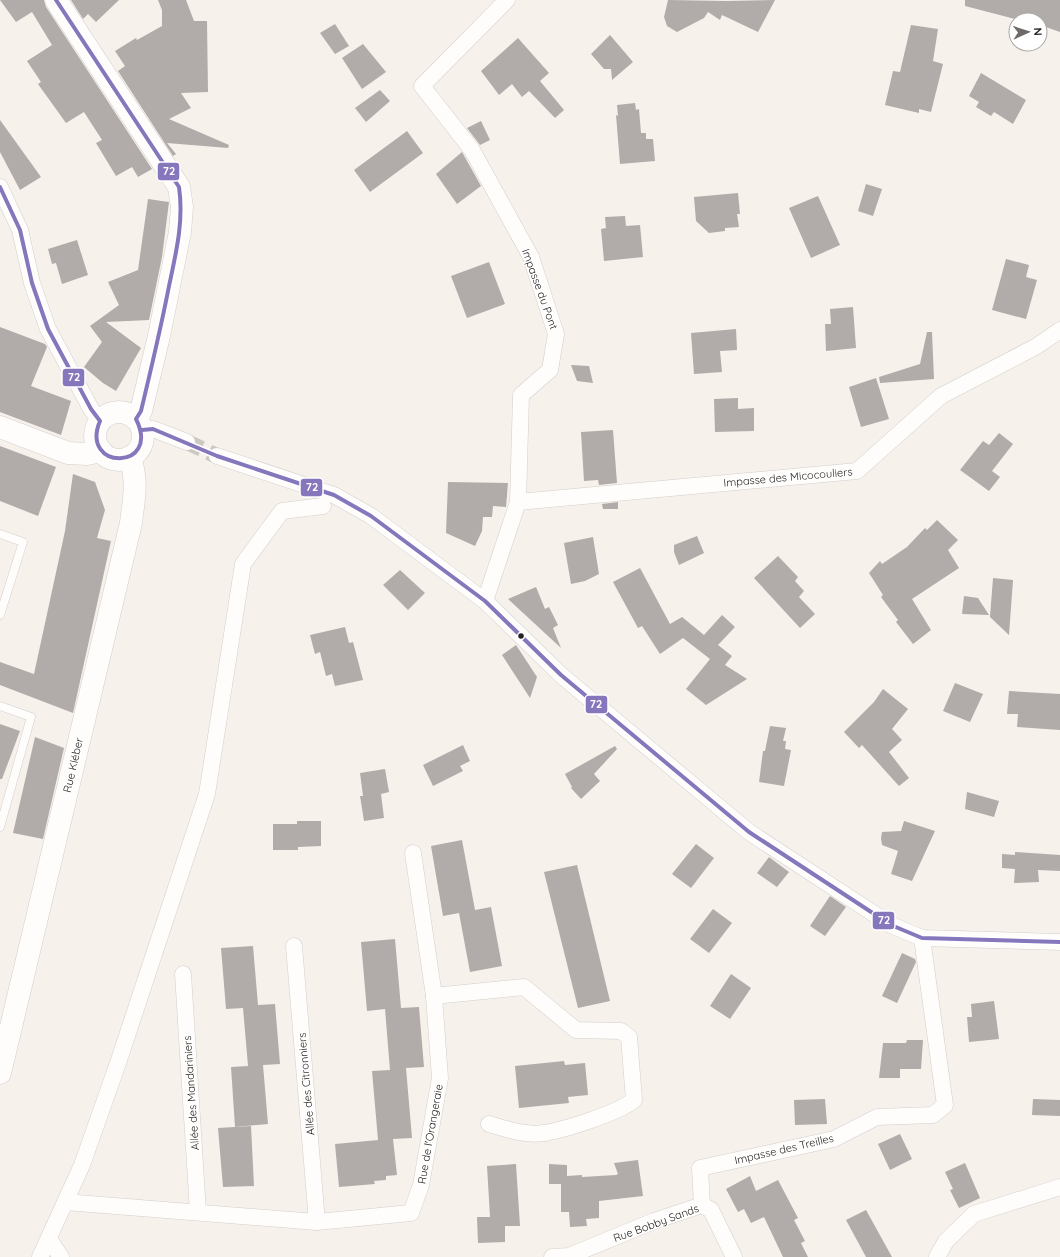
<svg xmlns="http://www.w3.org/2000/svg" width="1060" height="1257" font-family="Quicksand,sans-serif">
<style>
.building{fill:#b1aca9}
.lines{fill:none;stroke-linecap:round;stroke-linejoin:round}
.street-tunnel{stroke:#cdc8c3;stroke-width:16;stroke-dasharray:16 8;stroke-linecap:butt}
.lane-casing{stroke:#d3ceca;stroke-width:9}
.street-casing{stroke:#d3ceca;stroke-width:17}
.secondary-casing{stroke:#d3ceca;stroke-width:23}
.lane{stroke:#fefdfc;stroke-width:8}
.street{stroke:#fefdfc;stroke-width:16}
.secondary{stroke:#fefdfc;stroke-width:22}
.bus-1-casing{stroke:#fff;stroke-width:7}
.bus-1{stroke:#8677bc;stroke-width:4}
.bus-dot{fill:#26221f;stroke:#fff;stroke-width:1.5}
.labels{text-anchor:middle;stroke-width:3;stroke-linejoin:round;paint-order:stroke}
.street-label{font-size:11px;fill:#26221f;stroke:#fff}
.line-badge{stroke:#fff;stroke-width:1.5}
.badge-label{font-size:11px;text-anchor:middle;font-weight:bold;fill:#fff}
</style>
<rect width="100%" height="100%" fill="#f7f1ec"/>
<!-- building -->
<g class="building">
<path d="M0 0H44L46 7 152 169 138 177 132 167 116 176 96 143 102 140 84 112 66 123 38 84 41 82 27 61 52 45 32 12 16 22Z"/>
<path d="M71 0H119L96 22 88 14 83 19Z"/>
<path d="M158 0H186L194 21H207L208 92 181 93 191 108 169 119 229 145 228 148 167 143 176 154 173 156 118 71 125 66 115 51 136 38 137 40 162 26V10Z"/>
<path d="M668 0 726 1 775 0 758 32 722 15 720 20 708 12 704 18 677 32 667 26 664 17Z"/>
<path d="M965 0H1060V32L1040 25V20H1025L1016 17 1015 19 965 6Z"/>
<path d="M335 24 349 46 335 54 320 33Z"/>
<path d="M911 25 938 29 933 61 943 64 931 112 919 109V113L885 105 893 71 900 72Z"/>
<path d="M610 35 633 62 612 80 611 69H604L591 54Z"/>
<path d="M518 38 549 73 540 81 564 110 555 118 529 91 522 97 512 84 499 95 481 71Z"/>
<path d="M363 44 386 72 362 89 342 58Z"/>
<path d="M981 73 1026 100 1013 124 994 112 991 116 976 107 979 102 969 96Z"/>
<path d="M380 90 390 101 366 122 355 108Z"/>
<path d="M635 103 636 110 639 109 641 133H646V139H653L655 161 620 164 616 115 618 116 617 105Z"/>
<path d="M0 120 41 177 20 190 0 152Z"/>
<path d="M481 121 490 140 480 145 467 128Z"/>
<path d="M407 131 423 153 370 192 354 170Z"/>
<path d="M462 152 481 186 457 204 436 174Z"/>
<path d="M866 184 882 189 873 216 858 211Z"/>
<path d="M738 193 740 214H737L739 227 725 228V231L709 233 696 221 694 197Z"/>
<path d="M818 196 840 245 811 258 789 208Z"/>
<path d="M148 199 169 202 162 257 149 320 106 322 141 348 116 391 103 383 84 367 102 342 90 326 119 305 108 282 138 270Z"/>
<path d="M625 216 626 226 640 225 643 257 604 261 601 229 606 228 605 217Z"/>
<path d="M77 240 88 275 62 284 56 263 52 264 48 249Z"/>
<path d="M1006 259 1029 265 1026 277 1037 280 1026 319 992 310Z"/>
<path d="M489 262 505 304 467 318 451 276Z"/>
<path d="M853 307 856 348 826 351 825 324H831L830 309Z"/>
<path d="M0 327 45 344 47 347 31 386 71 401 61 435 0 412Z"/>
<path d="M736 329 737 350 720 351 722 372 694 374 691 333Z"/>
<path d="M927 332H932L934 379 880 383 879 377 920 364Z"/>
<path d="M571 365 589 366 593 383 577 381Z"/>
<path d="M876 378 889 419 861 427 849 387Z"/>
<path d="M738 398V409L754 408V431L715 432 714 399Z"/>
<path d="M613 430 617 483 599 485 598 480 584 481 581 432Z"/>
<path d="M999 433 1013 444 992 471 1000 477 989 491 960 470 983 441 989 445Z"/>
<path d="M0 446 56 467 38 516 0 501Z"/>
<path d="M73 474 95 482 105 510 97 538 111 541 73 713 0 685V662L34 674 65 531Z"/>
<path d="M448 482 508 483 506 507 493 506 492 517H483L482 531 475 546 446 533Z"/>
<path d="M618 502V509H603L602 504Z"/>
<path d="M937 520 958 540 948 550 959 568 912 599 931 630 913 644 896 622 898 620 881 597 883 595 869 573 880 561 882 564 907 547 925 528 927 530Z"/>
<path d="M697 536 704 553 679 565 674 552V545Z"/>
<path d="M593 537 599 574 585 581 571 584 564 543Z"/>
<path d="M778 556 798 577 795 581 804 591 799 597 815 614 800 628 754 578Z"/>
<path d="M640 568 670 624 682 617 704 635 722 615 735 627 718 645 732 656 725 665 747 679 706 705 686 689 710 659 683 638 660 654 642 626 638 628 613 582Z"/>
<path d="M400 570 425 593 408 610 383 585Z"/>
<path d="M993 578 1013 580 1009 635 990 617Z"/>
<path d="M536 587 545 609 549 607 558 625 553 628 561 648 508 599Z"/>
<path d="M964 596 978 598 989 615 962 614Z"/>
<path d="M345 627 349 643 353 642 363 680 335 686 332 674 326 676 320 652 315 654 310 635Z"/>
<path d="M516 645 537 677 530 698 502 655Z"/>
<path d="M955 683 983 694 970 722 943 711Z"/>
<path d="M883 689 908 709 892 729 902 740 889 752 909 778 899 786 862 745 859 748 844 732 874 702Z"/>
<path d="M1009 691 1060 694V730L1017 727 1018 714H1007Z"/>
<path d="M0 724 20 731 2 779H0Z"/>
<path d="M770 726 786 728 783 741H786L785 749 791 750 784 786 759 782 763 751H765Z"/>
<path d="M35 737 64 748 43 839 13 833Z"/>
<path d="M463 745 470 761 460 766 463 771 433 786 423 765Z"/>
<path d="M615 746 617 749 594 774 600 781 581 799 571 788 572 787 565 774Z"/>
<path d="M385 769 389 792 381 794 384 818 364 821 360 796H363L360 773Z"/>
<path d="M967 792 999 801 994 817 965 809Z"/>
<path d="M297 821H321V846L298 847V850H273V824H297Z"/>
<path d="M904 821 935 831 912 881 891 874 898 851 882 845 881 838 882 832 901 831Z"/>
<path d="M462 840 475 910 491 907 502 966 470 972 459 913 443 916 431 846Z"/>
<path d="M696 844 714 858 691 888 672 874Z"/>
<path d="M1015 852 1060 855V871L1038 870 1039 882 1014 883 1015 869 1002 868V854L1015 855Z"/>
<path d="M769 857 789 872 777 887 757 873Z"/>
<path d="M577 865 610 1001 578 1008 544 872Z"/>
<path d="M830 896 846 907 825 936 810 926Z"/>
<path d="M713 909 732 923 709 953 690 939Z"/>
<path d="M395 939 401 1008 419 1007 424 1067 406 1068 412 1138 393 1139 397 1175 386 1176V1180L374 1181 375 1184 339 1187 335 1144 389 1139 378 1140 372 1071 390 1070 385 1009 367 1011 361 942Z"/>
<path d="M253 946 258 1005 275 1004 280 1064 263 1065 268 1124 235 1127 231 1067 248 1066 243 1008 226 1009 221 948Z"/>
<path d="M902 953 915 959 916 962 897 1003 882 996Z"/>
<path d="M731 974 751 988 730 1019 710 1006Z"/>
<path d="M994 1001 999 1039 969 1042 967 1017H972L971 1004Z"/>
<path d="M907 1040H923L921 1069H900V1078H879L883 1043H906Z"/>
<path d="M564 1061 565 1065 585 1063 588 1095 568 1097 569 1103 519 1108 515 1066Z"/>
<path d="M825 1099 827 1124 795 1125 794 1100Z"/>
<path d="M1033 1099 1060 1100V1116L1032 1115Z"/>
<path d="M251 1126 254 1186 223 1187 218 1128Z"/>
<path d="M900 1134 912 1159 890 1170 878 1144Z"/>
<path d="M638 1160 643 1196 599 1201V1218L586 1219 587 1226 570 1227 569 1212H561V1184H549V1164L567 1165V1176L582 1175V1177L616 1175 618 1174 614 1163Z"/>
<path d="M965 1163 980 1198 959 1208 950 1190 953 1189 945 1172Z"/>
<path d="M516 1164 520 1226H505V1242L478 1243 477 1217H490L487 1166Z"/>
<path d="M750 1176 756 1191 778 1180 798 1218 794 1220 805 1241 801 1243 808 1257H783L764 1217 751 1223 744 1209 738 1212 726 1189Z"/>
<path d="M866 1210 892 1257H866L846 1220Z"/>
</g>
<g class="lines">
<!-- street-tunnel -->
<path class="street-tunnel" d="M187 442 217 456"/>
<!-- lane casing -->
<g class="lane-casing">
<g id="lane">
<path d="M0 534 23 542 0 615"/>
<path d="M0 706 31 717 0 827"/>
</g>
</g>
<!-- street casing -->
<g class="street-casing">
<g id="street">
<path d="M0 187 20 230 32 283 48 329 91 409 100 421"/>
<path d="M142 430 153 429 187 442"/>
<path d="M217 456 334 495 371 516 485 601 561 675 749 832 891 925 922 938 1060 942"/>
<path d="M518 502 857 471 941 396 1037 346 1060 330"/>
<path d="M485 601 518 502 521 395 550 370 556 334 531 257 472 150 422 86 507 0"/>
<path d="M294 946 317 1222"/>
<path d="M183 974 198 1212"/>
<path d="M434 996 524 987 576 1030 621 1031 629 1037 634 1100C618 1113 564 1130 544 1133 526 1136 506 1129 489 1124"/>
<path d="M65 1202 317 1222 411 1213 421 1185 440 1078 434 996 413 853"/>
<path d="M702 1205 700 1168 834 1139 877 1117 933 1115 945 1105 922 938"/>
<path d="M49 1239 61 1257"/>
<path d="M40 1257 82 1165 118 1063 207 794 243 564 282 511 323 506"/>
<path d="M552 1257 569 1256 654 1221 702 1205 711 1210 734 1257"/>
<path d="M937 1257 946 1241 974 1214 1060 1187"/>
</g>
</g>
<!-- secondary casing -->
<g class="secondary-casing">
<g id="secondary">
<path d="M56 0 179 187 182 207 180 232 159 336 141 411 136 419"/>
<circle cx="119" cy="436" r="24"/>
<path d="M0 427 68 453 87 454 101 451"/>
<path d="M0 1073 131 523C134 498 138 482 130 457"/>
</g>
</g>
<!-- lane -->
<use href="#lane" class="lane"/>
<!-- street -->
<use href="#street" class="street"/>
<!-- secondary -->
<use href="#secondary" class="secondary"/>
<!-- bus-1 casing -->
<g class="bus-1-casing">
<g id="bus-1">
<path d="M0 187 20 230 32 283 48 329 91 409 100 421C79 471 162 471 136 419L141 411C151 369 161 328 169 286 176 253 184 221 179 187L56 0"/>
<path d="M142 430 153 429 217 456 334 495 371 516 485 601 561 675 749 832 891 925 922 938 1060 942"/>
</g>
</g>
<!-- bus-1 -->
<use href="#bus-1" class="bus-1"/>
</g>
<!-- markers -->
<circle class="bus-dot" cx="521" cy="636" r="3.5"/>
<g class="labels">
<!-- street labels -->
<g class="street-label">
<text transform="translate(540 289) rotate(70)" y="4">Impasse du Pont</text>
<text transform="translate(788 477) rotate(-5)" y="4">Impasse des Micocouliers</text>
<text transform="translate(73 765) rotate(-77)" y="4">Rue Kléber</text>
<text transform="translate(306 1084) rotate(-95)" y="4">Allée des Citronniers</text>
<text transform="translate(191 1093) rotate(-94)" y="4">Allée des Mandariniers</text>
<text transform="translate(430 1134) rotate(-80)" y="4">Rue de l'Orangeraie</text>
<text transform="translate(784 1149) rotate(-13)" y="4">Impasse des Treilles</text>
<text transform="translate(656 1223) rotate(-20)" y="4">Rue Bobby Sands</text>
</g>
</g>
<g class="line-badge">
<rect x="157" y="162" width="23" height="19" rx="4" fill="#8677bc"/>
<rect x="62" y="368" width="23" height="19" rx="4" fill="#8677bc"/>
<rect x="300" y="478" width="23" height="19" rx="4" fill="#8677bc"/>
<rect x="585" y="695" width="23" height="19" rx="4" fill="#8677bc"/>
<rect x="872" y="911" width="23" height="19" rx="4" fill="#8677bc"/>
</g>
<g class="badge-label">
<text x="169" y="175">72</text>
<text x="74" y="381">72</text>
<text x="312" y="491">72</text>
<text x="596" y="708">72</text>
<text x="884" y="924">72</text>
</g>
<!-- north arrow -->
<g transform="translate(1028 32) rotate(87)"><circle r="19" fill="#ffffff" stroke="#a8a7a5"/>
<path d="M0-3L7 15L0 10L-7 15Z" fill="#6f6a67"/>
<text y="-6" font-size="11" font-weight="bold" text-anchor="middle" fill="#26221f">N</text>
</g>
</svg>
